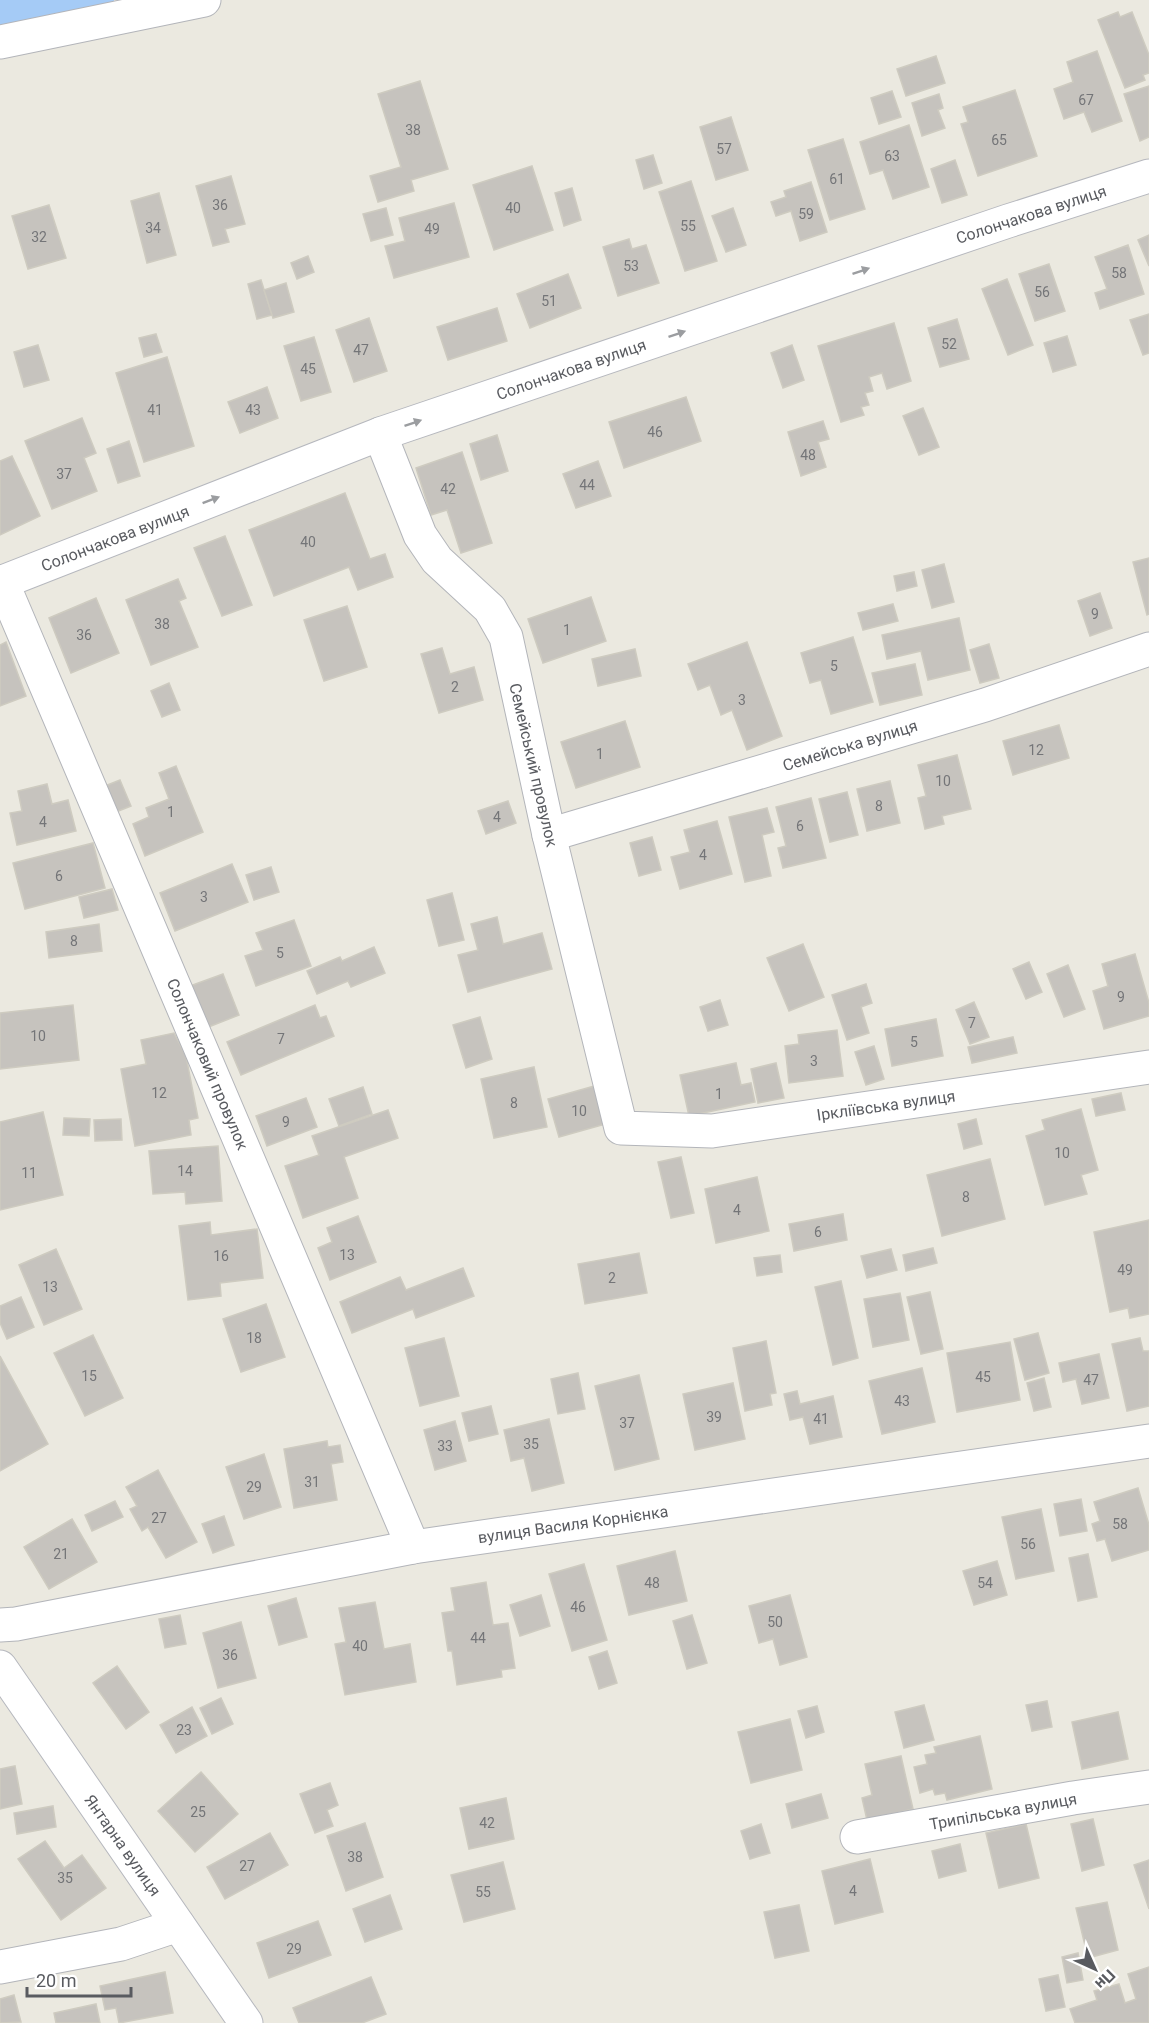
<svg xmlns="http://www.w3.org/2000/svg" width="1149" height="2023" font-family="Roboto,sans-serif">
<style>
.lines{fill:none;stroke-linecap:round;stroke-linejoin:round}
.river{stroke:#a5cbf6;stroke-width:62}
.building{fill:#c6c3be;stroke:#cecbc0;stroke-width:1.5}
.minor-casing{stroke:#b3b5ba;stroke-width:35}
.secondary-casing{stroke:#b6b8be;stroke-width:35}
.minor{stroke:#fff;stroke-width:33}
.secondary{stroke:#fff;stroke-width:33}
.oneway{fill:#9b9da0}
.labels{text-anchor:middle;stroke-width:6;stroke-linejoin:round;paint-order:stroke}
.number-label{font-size:14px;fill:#747578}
.street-label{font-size:16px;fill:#595b60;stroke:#fff}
</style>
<rect width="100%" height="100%" fill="#ebe9e0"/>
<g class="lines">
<!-- river -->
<path class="river" d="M0 18 83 0"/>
</g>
<!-- building -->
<g class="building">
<path d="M1118 12 1120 17 1132 12 1149 55V73L1143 75 1145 80 1125 88 1098 20Z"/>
<path d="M1097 51 1122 121 1092 132 1084 112 1064 119 1054 89 1073 82 1067 62Z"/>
<path d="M936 56 945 83 906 96 897 69Z"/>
<path d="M420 81 448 169 411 180 414 191 378 202 370 176 401 167 378 94Z"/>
<path d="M1149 86V137L1140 141 1124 94Z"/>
<path d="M1015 90 1037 156 978 176 961 124 968 122 963 107Z"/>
<path d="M892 91 901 117 879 124 871 98Z"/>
<path d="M939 94 943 108 938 110 945 128 922 136 912 103Z"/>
<path d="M731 117 748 170 716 180 700 127Z"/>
<path d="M909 125 929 187 893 199 883 170 870 174 860 142Z"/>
<path d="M843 139 865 209 830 220 808 150Z"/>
<path d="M653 155 662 183 644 189 636 160Z"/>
<path d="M955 160 967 195 942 203 931 169Z"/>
<path d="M532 166 553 230 494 250 473 185Z"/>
<path d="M231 176 245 224 225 229 229 242 213 246 196 186Z"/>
<path d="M691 181 717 261 685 271 659 192Z"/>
<path d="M811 182 827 232 800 241 791 211 776 216 771 202 786 197 784 191Z"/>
<path d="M572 188 581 220 564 226 555 193Z"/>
<path d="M159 193 176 255 147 263 131 201Z"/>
<path d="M454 203 469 257 394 278 385 246 405 241 399 218Z"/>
<path d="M49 205 66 258 28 269 12 216Z"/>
<path d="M386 208 393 235 371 241 363 214Z"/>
<path d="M733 208 746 245 726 252 712 216Z"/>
<path d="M1149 235V266L1138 240Z"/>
<path d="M629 239 632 249 646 245 659 283 618 296 603 247Z"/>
<path d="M1128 245 1144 294 1100 309 1095 293 1107 289 1095 257Z"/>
<path d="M308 256 314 272 297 279 291 263Z"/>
<path d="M1049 264 1065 311 1035 321 1019 274Z"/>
<path d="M568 274 581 308 530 328 517 294Z"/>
<path d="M1007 279 1033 345 1008 355 982 289Z"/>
<path d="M261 280 272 315 257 319 248 284Z"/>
<path d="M286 283 294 312 273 318 264 290Z"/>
<path d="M497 308 507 341 448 360 437 327Z"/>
<path d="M1149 314V353L1143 355 1130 320Z"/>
<path d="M369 318 387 371 354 382 336 330Z"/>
<path d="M957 319 969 359 940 367 928 328Z"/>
<path d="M894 323 911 381 887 389 882 373 869 377 873 391 865 393 869 405 861 407 864 415 841 422 818 346Z"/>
<path d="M156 334 162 352 144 357 139 338Z"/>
<path d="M1067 336 1076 365 1053 372 1044 343Z"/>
<path d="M314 337 331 392 301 401 284 346Z"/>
<path d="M38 345 49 380 24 387 14 352Z"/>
<path d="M792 345 804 380 783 388 771 353Z"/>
<path d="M167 357 194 446 144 462 116 373Z"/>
<path d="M267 387 278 418 240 433 228 402Z"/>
<path d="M686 397 701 441 624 468 609 422Z"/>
<path d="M923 408 939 447 919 455 903 416Z"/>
<path d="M82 418 96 453 84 458 97 491 52 509 25 441Z"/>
<path d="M823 421 829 439 818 442 826 467 801 476 788 432Z"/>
<path d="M497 435 508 471 481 480 470 444Z"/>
<path d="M129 441 140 476 118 483 107 449Z"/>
<path d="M462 452 492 543 461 553 447 510 431 515 416 468Z"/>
<path d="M12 456 40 516 0 535V461Z"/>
<path d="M598 461 611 496 576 508 563 474Z"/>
<path d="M345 493 370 559 385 554 393 577 358 590 349 567 274 596 249 530Z"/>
<path d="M225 536 252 605 222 616 194 548Z"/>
<path d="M1149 558V614L1147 615 1133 562Z"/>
<path d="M944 564 954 602 932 608 922 570Z"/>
<path d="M914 572 917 586 897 591 894 576Z"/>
<path d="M178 579 186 598 179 601 198 647 151 665 126 600Z"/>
<path d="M1100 593 1112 628 1090 636 1078 601Z"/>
<path d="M591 597 606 641 543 663 528 619Z"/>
<path d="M96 598 119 653 71 673 49 618Z"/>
<path d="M893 604 898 621 863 630 858 613Z"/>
<path d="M347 606 367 667 324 681 304 620Z"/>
<path d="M959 618 970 670 928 680 921 651 887 659 882 635Z"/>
<path d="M853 637 873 702 831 714 821 680 810 683 801 653Z"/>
<path d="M6 642 26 696 0 706V645Z"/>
<path d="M747 642 782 736 747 750 732 710 721 715 710 685 698 690 688 664Z"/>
<path d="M989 644 999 678 980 683 970 650Z"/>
<path d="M442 648 450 674 474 667 483 700 439 713 421 654Z"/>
<path d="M635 649 641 676 598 686 592 659Z"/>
<path d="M915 664 922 695 880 705 872 673Z"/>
<path d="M169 683 180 710 162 717 151 691Z"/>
<path d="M625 721 640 767 576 788 561 742Z"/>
<path d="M1059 725 1069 758 1013 775 1003 741Z"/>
<path d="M957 755 971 809 942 816 944 824 925 829 918 798 926 796 918 765Z"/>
<path d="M176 766 203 832 145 856 133 824 149 817 146 808 169 799 159 773Z"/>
<path d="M120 780 131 806 116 812 105 786Z"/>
<path d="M890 781 900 823 867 831 857 789Z"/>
<path d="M47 784 52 804 68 800 76 831 17 845 10 813 22 811 18 791Z"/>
<path d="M847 792 858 835 830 842 819 799Z"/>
<path d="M811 798 826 858 783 868 778 848 786 846 776 807Z"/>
<path d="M508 801 516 823 486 834 478 811Z"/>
<path d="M767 808 774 832 762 835 771 876 745 882 729 817Z"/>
<path d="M717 821 732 874 680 889 671 857 690 852 684 830Z"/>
<path d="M652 837 661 870 639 876 630 843Z"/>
<path d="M93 843 105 888 25 909 13 863Z"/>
<path d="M232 864 248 902 175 931 160 893Z"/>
<path d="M271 867 279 892 254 900 246 875Z"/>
<path d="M112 889 118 910 84 918 79 897Z"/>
<path d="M452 893 464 940 439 946 427 900Z"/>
<path d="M497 917 503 944 542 933 552 969 468 992 458 955 478 950 471 924Z"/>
<path d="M294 920 311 966 256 986 245 956 263 950 256 933Z"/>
<path d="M99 924 102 951 49 958 46 932Z"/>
<path d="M803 944 824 997 789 1011 767 958Z"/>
<path d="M374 947 385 973 351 987 348 981 317 994 307 971 340 957 342 961Z"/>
<path d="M1135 954 1149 1003V1016L1104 1029 1093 991 1108 986 1102 964Z"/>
<path d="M1029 962 1042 992 1026 999 1013 969Z"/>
<path d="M1068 965 1085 1009 1064 1017 1047 974Z"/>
<path d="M223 974 239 1015 206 1028 190 986Z"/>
<path d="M866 984 872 1003 861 1007 869 1033 847 1040 832 995Z"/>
<path d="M720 1000 728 1025 708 1031 700 1007Z"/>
<path d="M974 1002 989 1037 970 1044 956 1010Z"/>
<path d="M73 1005 79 1060 0 1069V1013Z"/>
<path d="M315 1005 320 1018 326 1016 334 1036 241 1075 227 1042Z"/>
<path d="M480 1017 492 1059 466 1068 453 1025Z"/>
<path d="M936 1019 943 1056 892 1066 885 1029Z"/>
<path d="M837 1030 843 1076 789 1083 785 1046 799 1044 798 1035Z"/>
<path d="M174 1033 186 1056 198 1118 189 1120 191 1135 135 1146 121 1069 146 1064 141 1040Z"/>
<path d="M1013 1037 1017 1053 972 1063 968 1047Z"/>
<path d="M874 1046 884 1079 866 1085 855 1052Z"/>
<path d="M736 1063 741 1085 751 1083 755 1102 689 1116 680 1075Z"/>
<path d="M776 1063 784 1098 758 1103 751 1069Z"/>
<path d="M534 1067 547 1127 494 1138 481 1079Z"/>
<path d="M598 1085 609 1123 559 1137 548 1099Z"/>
<path d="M363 1087 372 1114 339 1126 329 1099Z"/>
<path d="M1121 1093 1125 1110 1096 1116 1092 1099Z"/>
<path d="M306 1098 317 1127 267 1146 256 1116Z"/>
<path d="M1081 1109 1098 1170 1081 1175 1087 1194 1045 1205 1026 1136 1045 1130 1042 1120Z"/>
<path d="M388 1110 398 1138 344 1157 358 1198 303 1218 285 1166 319 1155 312 1136Z"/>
<path d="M43 1112 63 1195 0 1210V1122Z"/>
<path d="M64 1118 90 1119 89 1136 63 1135Z"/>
<path d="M121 1119 122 1140 95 1141 94 1120Z"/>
<path d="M976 1119 982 1144 964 1149 958 1124Z"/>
<path d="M218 1146 222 1201 186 1204 185 1192 153 1194 149 1151Z"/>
<path d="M681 1157 694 1213 671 1218 658 1162Z"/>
<path d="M990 1159 1005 1219 942 1236 927 1175Z"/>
<path d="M757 1177 769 1231 716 1243 705 1189Z"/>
<path d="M843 1214 847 1240 794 1251 789 1224Z"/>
<path d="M358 1216 376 1262 330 1280 318 1248 332 1242 327 1228Z"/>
<path d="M1149 1220V1314L1130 1318 1128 1308 1110 1312 1094 1232Z"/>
<path d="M210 1222 211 1235 257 1229 263 1278 220 1283 221 1296 188 1300 179 1226Z"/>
<path d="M933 1248 937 1263 906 1271 903 1255Z"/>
<path d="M56 1249 82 1309 44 1325 19 1265Z"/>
<path d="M891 1249 897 1270 867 1278 861 1256Z"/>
<path d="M639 1253 647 1293 585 1304 578 1264Z"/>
<path d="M780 1255 782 1272 757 1276 754 1258Z"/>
<path d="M463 1268 474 1296 416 1318 413 1309 352 1333 340 1302 400 1277 406 1290Z"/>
<path d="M841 1281 858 1358 833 1365 815 1287Z"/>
<path d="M930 1292 943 1349 921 1354 907 1297Z"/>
<path d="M900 1293 909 1340 873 1347 864 1299Z"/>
<path d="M21 1297 34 1327 7 1339 0 1323V1306Z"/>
<path d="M266 1304 285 1357 241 1372 223 1319Z"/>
<path d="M1038 1333 1049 1373 1025 1380 1014 1339Z"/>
<path d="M93 1335 123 1398 85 1416 54 1353Z"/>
<path d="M444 1338 459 1396 420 1406 405 1348Z"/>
<path d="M1140 1338 1143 1351H1149V1406L1127 1411 1112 1344Z"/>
<path d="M766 1341 776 1393 770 1394 772 1405 745 1411 733 1348Z"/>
<path d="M1010 1342 1020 1400 957 1412 947 1353Z"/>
<path d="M1099 1354 1109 1398 1082 1404 1076 1379 1063 1382 1059 1363Z"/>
<path d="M0 1356 48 1444 0 1471Z"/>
<path d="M922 1368 935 1422 882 1434 869 1381Z"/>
<path d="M578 1373 585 1409 558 1414 551 1379Z"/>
<path d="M639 1375 659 1459 615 1470 595 1386Z"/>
<path d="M1044 1378 1051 1407 1034 1411 1027 1383Z"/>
<path d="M733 1383 745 1439 695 1450 683 1394Z"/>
<path d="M797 1391 800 1404 833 1396 842 1437 810 1444 803 1417 790 1420 784 1394Z"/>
<path d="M491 1406 498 1434 469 1441 462 1413Z"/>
<path d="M549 1419 564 1483 532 1491 524 1458 511 1461 504 1430Z"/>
<path d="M455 1421 466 1461 435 1470 424 1430Z"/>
<path d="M327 1441 328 1447 340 1445 343 1462 331 1464 337 1500 294 1508 284 1449Z"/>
<path d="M264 1454 281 1507 244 1519 226 1467Z"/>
<path d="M158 1470 197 1542 166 1558 148 1527 142 1531 130 1509 137 1506 126 1487Z"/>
<path d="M1138 1488 1149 1525V1550L1112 1561 1105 1539 1097 1541 1092 1524 1100 1521 1094 1502Z"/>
<path d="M1081 1499 1087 1531 1060 1536 1054 1504Z"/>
<path d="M115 1501 123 1517 92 1531 85 1515Z"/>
<path d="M1041 1509 1054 1571 1016 1579 1002 1517Z"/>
<path d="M224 1516 234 1545 213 1553 202 1524Z"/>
<path d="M72 1519 97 1562 49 1589 24 1547Z"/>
<path d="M675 1551 687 1601 629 1615 617 1566Z"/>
<path d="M1088 1554 1097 1597 1078 1601 1069 1558Z"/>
<path d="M997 1561 1007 1595 974 1605 963 1571Z"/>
<path d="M584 1564 607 1640 572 1651 549 1574Z"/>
<path d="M486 1582 493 1625 508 1623 515 1668 501 1670 502 1677 457 1685 452 1651H448L442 1613 455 1611 451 1588Z"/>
<path d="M541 1595 550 1626 520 1636 510 1605Z"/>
<path d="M790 1595 807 1657 780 1665 773 1639 759 1643 749 1606Z"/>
<path d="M296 1598 307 1637 279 1645 268 1606Z"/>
<path d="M375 1602 384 1649 410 1644 416 1682 345 1695 335 1644 346 1642 339 1608Z"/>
<path d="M180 1615 186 1644 165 1648 159 1619Z"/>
<path d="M692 1615 707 1663 687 1669 673 1621Z"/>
<path d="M241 1622 256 1678 218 1688 203 1633Z"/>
<path d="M607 1651 617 1683 599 1689 589 1657Z"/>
<path d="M117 1666 149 1712 126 1729 93 1683Z"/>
<path d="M221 1698 233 1724 212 1734 200 1708Z"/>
<path d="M1047 1701 1052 1727 1032 1731 1026 1705Z"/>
<path d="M924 1705 934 1740 904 1748 895 1712Z"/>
<path d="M817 1706 824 1732 806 1738 798 1711Z"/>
<path d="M192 1707 207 1736 176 1753 160 1725Z"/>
<path d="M1118 1712 1128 1759 1082 1769 1072 1722Z"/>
<path d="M790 1719 802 1770 751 1783 738 1732Z"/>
<path d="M980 1736 992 1789 947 1800 945 1793 935 1795 933 1789 920 1793 914 1767 927 1764 925 1755 936 1753 934 1747Z"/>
<path d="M901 1756 913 1809 867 1820 862 1798 872 1795 865 1764Z"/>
<path d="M15 1766 22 1804 0 1809V1769Z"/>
<path d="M201 1772 238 1814 195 1852 158 1811Z"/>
<path d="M330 1783 338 1805 327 1810 333 1826 315 1833 300 1794Z"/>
<path d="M821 1794 828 1818 792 1828 786 1804Z"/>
<path d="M506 1798 514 1839 469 1849 460 1808Z"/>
<path d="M53 1806 56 1827 17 1834 14 1813Z"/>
<path d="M1093 1819 1104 1865 1082 1871 1071 1824Z"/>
<path d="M365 1823 383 1877 346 1891 327 1836Z"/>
<path d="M761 1824 770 1853 750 1859 741 1831Z"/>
<path d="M1026 1824 1039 1878 999 1888 986 1833Z"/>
<path d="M270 1833 288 1865 225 1899 207 1867Z"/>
<path d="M45 1841 64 1868 82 1855 106 1888 61 1920 18 1859Z"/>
<path d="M960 1844 966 1871 939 1878 932 1851Z"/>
<path d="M870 1859 883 1912 835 1924 822 1871Z"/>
<path d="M1149 1860V1909L1134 1865Z"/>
<path d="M503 1862 515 1909 464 1922 451 1875Z"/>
<path d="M390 1895 402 1929 365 1942 353 1909Z"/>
<path d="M1107 1902 1118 1950 1088 1958 1076 1908Z"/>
<path d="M799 1905 809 1951 775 1958 764 1912Z"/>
<path d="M318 1921 331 1955 269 1978 257 1943Z"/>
<path d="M1078 1953 1083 1980 1067 1983 1062 1957Z"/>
<path d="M1149 1967V2023H1075L1070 2009 1097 2000 1094 1991 1119 1984 1125 2003 1136 1999 1128 1974Z"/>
<path d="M165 1972 173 2013 119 2023 116 2008 105 2010 100 1986Z"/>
<path d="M1058 1975 1065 2007 1046 2011 1039 1979Z"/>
<path d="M371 1977 386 2014 362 2023H299L293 2008Z"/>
<path d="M14 1995 21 2022 0 2023V1999Z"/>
<path d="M96 2004 100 2023H56L54 2013Z"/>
</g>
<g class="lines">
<!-- minor casing -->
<g class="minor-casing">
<g id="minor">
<path d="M0 42 204 0"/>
<path d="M380 434 420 535 437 560 490 609 506 637 549 835 621 1128 712 1131 1149 1067"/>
<path d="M2 582 413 1547"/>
<path d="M549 835 985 705 1149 649"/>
<path d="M0 1625 16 1624 413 1547 1149 1441"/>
<path d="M857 1837 1073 1798 1149 1787"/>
<path d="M0 1967 121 1944 178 1925"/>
</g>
</g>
<!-- secondary casing -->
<g class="secondary-casing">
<g id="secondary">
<path d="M0 583 380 434 1008 221 1149 176"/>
<path d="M0 1667 246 2023"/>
</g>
</g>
<!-- minor -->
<use href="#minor" class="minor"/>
<!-- secondary -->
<use href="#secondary" class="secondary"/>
</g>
<!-- one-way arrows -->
<defs><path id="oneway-solid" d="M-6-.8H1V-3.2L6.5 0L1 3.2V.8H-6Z" transform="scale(1.5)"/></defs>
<g class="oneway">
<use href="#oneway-solid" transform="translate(861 271) rotate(-19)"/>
<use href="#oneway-solid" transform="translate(677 334) rotate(-19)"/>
<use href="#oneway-solid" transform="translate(413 423) rotate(-19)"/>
<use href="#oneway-solid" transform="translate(211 500) rotate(-21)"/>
</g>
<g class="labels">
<!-- number labels -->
<g class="number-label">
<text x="1086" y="105">67</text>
<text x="413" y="135">38</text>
<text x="999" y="145">65</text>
<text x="724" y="154">57</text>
<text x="892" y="161">63</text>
<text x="837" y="184">61</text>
<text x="220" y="210">36</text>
<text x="513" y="213">40</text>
<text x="806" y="219">59</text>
<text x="688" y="231">55</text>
<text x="153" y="233">34</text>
<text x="432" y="234">49</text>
<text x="39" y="242">32</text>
<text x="631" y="271">53</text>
<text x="1119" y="278">58</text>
<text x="1042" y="297">56</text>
<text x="549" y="306">51</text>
<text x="949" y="349">52</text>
<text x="361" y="355">47</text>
<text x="308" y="374">45</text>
<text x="155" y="415">41</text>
<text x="253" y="415">43</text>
<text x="655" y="437">46</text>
<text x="808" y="460">48</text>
<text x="64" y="479">37</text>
<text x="587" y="490">44</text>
<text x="448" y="494">42</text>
<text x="308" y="547">40</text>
<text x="1095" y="619">9</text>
<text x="162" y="629">38</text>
<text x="567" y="635">1</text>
<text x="84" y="640">36</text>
<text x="834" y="671">5</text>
<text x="455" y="692">2</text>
<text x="742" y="705">3</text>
<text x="1036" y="755">12</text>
<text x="600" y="759">1</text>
<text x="943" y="786">10</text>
<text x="879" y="811">8</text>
<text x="171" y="817">1</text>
<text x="497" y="822">4</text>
<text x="43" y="827">4</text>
<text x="800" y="831">6</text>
<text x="703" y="860">4</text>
<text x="59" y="881">6</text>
<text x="204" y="902">3</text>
<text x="74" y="946">8</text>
<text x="280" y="958">5</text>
<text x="1121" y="1002">9</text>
<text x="972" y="1028">7</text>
<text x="38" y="1041">10</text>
<text x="281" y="1044">7</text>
<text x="914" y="1047">5</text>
<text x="814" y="1066">3</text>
<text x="159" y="1098">12</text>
<text x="719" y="1099">1</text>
<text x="514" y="1108">8</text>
<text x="579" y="1116">10</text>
<text x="286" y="1127">9</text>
<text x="1062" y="1158">10</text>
<text x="185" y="1176">14</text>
<text x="29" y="1178">11</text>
<text x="966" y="1202">8</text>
<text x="737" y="1215">4</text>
<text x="818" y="1237">6</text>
<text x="347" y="1260">13</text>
<text x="221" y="1261">16</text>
<text x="1125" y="1275">49</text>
<text x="612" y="1283">2</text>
<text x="50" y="1292">13</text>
<text x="254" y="1343">18</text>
<text x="89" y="1381">15</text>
<text x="983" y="1382">45</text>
<text x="1091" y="1385">47</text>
<text x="902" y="1406">43</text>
<text x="714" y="1422">39</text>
<text x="821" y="1424">41</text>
<text x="627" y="1428">37</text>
<text x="531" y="1449">35</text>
<text x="445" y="1451">33</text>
<text x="312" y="1487">31</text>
<text x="254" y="1492">29</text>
<text x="159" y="1523">27</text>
<text x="1120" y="1529">58</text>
<text x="1028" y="1549">56</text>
<text x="61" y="1559">21</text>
<text x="652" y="1588">48</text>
<text x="985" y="1588">54</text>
<text x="578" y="1612">46</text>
<text x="775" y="1627">50</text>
<text x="478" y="1643">44</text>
<text x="360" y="1651">40</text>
<text x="230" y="1660">36</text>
<text x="184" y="1735">23</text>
<text x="198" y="1817">25</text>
<text x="487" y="1828">42</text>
<text x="355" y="1862">38</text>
<text x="247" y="1871">27</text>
<text x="65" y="1883">35</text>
<text x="853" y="1896">4</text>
<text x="483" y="1897">55</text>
<text x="294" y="1954">29</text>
</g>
<!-- street labels -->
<g class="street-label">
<text transform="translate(1031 214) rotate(-18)" y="6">Солончакова вулиця</text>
<text transform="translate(571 369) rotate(-19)" y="6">Солончакова вулиця</text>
<text transform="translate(115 538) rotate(-21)" y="6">Солончакова вулиця</text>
<text transform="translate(850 745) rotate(-17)" y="6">Семейська вулиця</text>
<text transform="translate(534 765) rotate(77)" y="6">Семейський провулок</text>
<text transform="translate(208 1064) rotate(67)" y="6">Солончаковий провулок</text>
<text transform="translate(886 1105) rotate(-8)" y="6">Іркліївська вулиця</text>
<text transform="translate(573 1524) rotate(-8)" y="6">вулиця Василя Корнієнка</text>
<text transform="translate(1003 1811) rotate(-10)" y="6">Трипільська вулиця</text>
<text transform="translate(123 1845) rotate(55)" y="6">Янтарна вулиця</text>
</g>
</g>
<!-- north arrow -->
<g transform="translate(1095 1969) rotate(135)" stroke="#ffffff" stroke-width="4.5" paint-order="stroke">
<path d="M0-4.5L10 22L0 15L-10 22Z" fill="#595b60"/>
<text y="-9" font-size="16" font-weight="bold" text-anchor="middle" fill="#595b60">Пн</text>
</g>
<!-- scale -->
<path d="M27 1987v9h104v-9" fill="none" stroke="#595b60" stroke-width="3"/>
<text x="36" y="1987" font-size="18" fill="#595b60" stroke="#ffffff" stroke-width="4.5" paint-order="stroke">20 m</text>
</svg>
